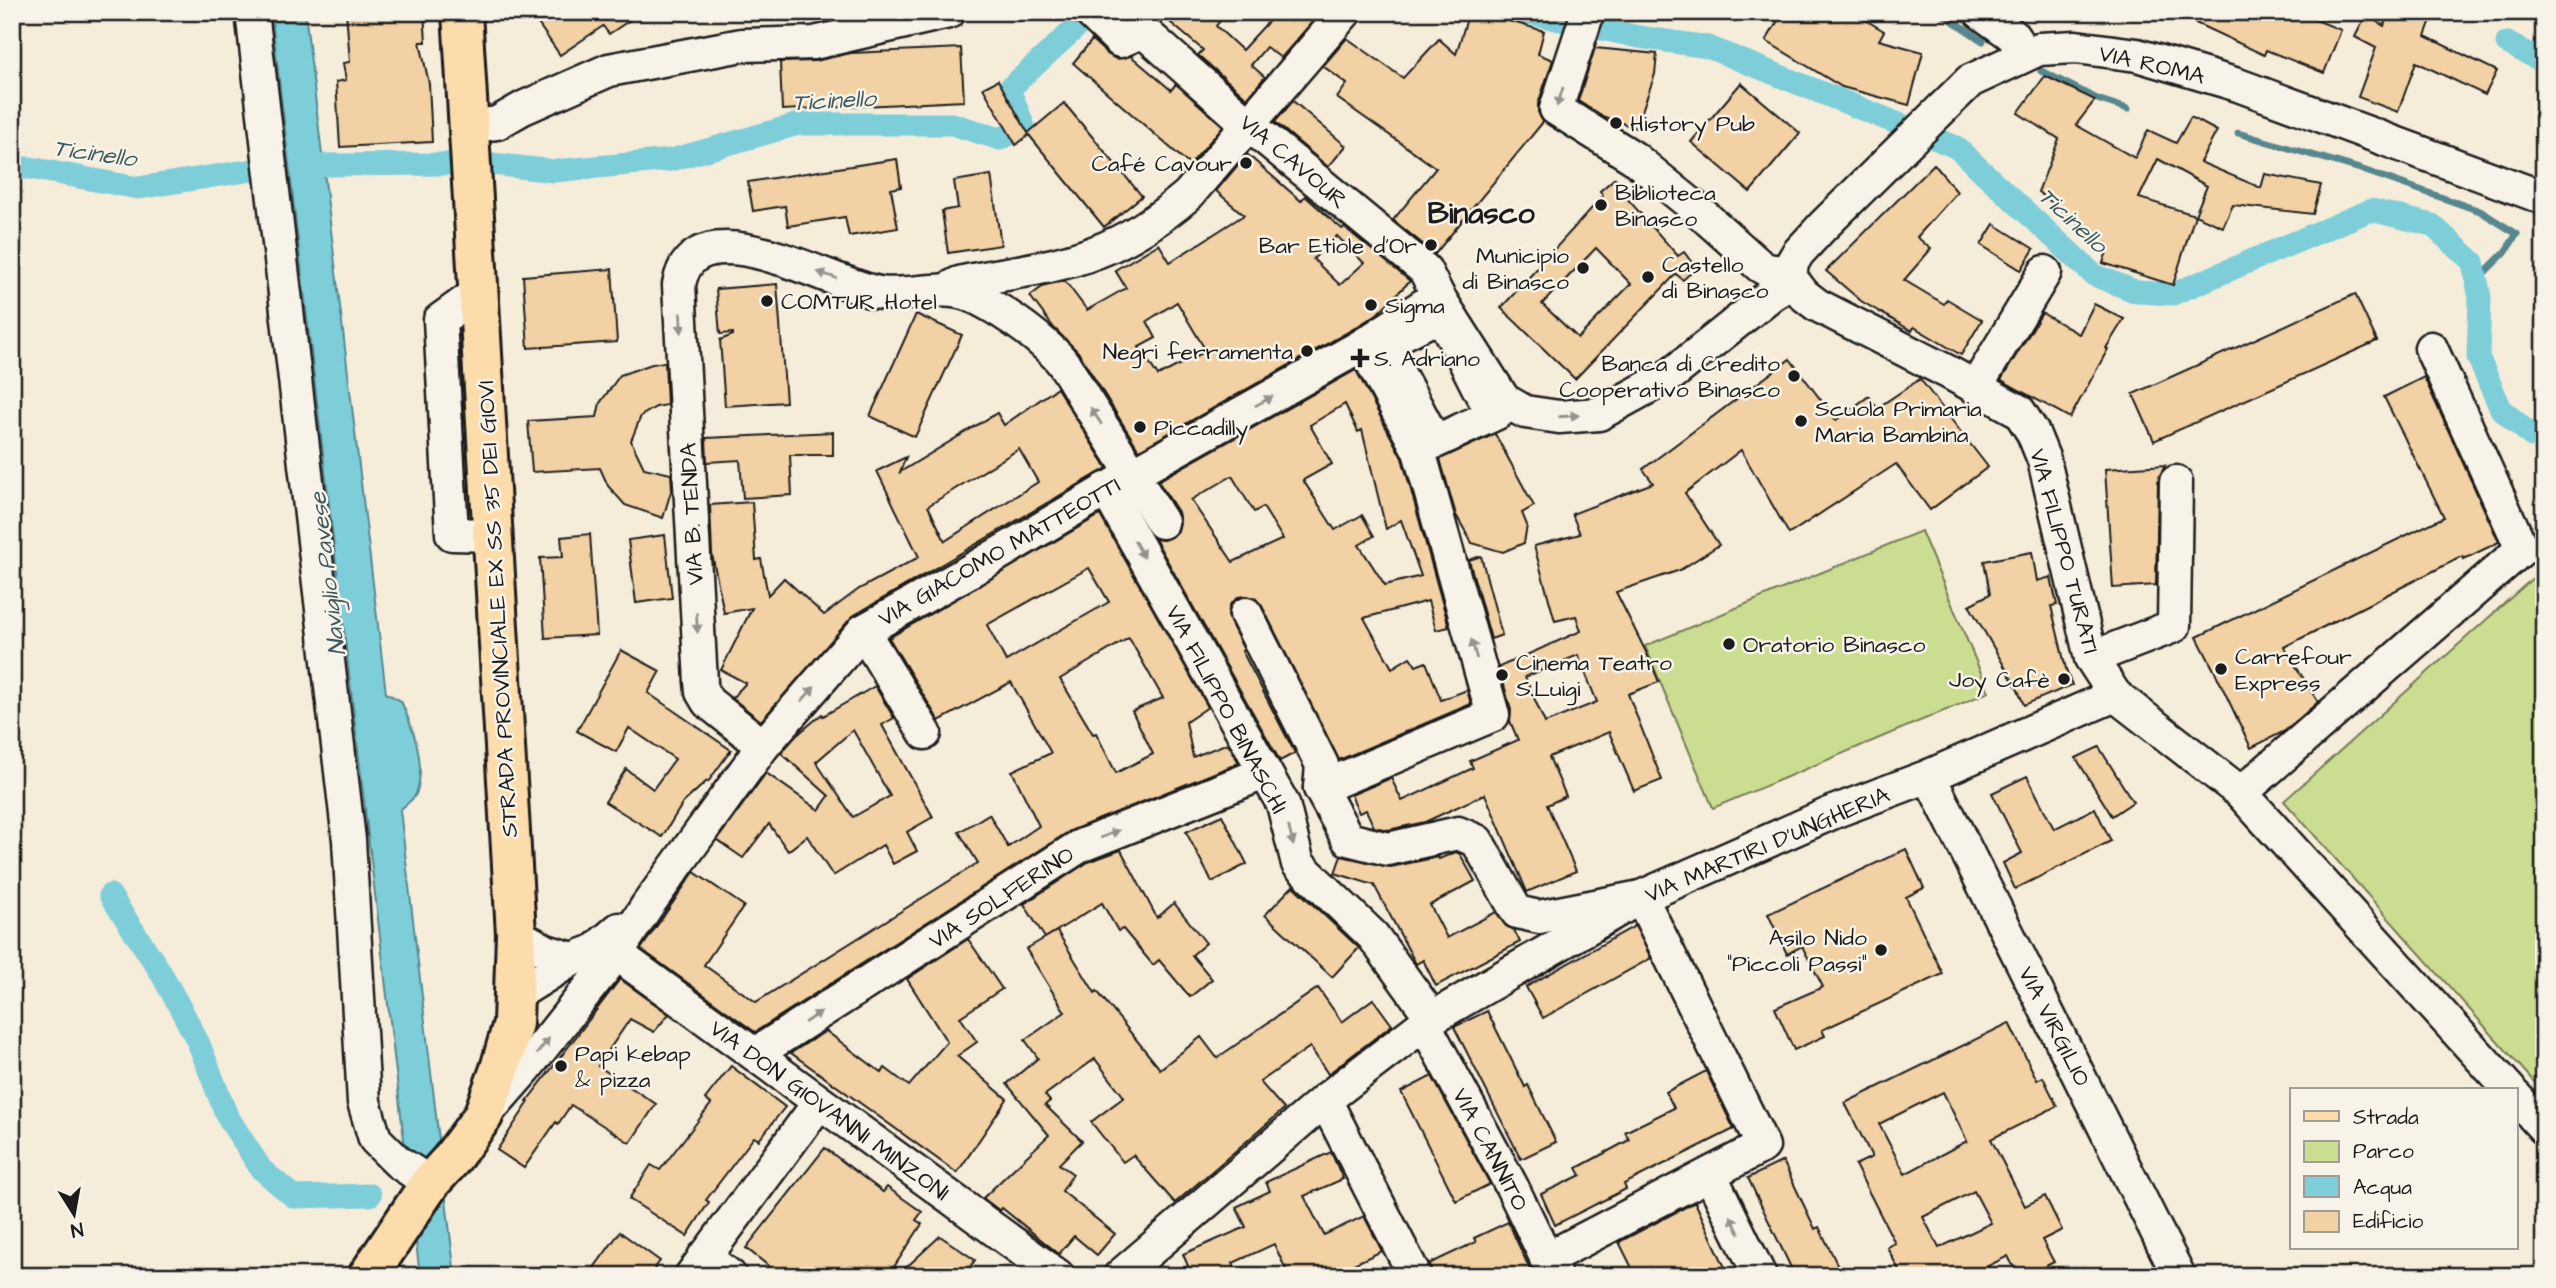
<svg xmlns="http://www.w3.org/2000/svg" width="2556" height="1288" font-family="'Architects Daughter',sans-serif">
<style>
.green{fill:#cbdd91;stroke:#747c56;stroke-width:2}
.water{fill:#7eceda;stroke:#57878e;stroke-width:2}
.lines{fill:none;stroke-linecap:round;stroke-linejoin:round}
.stream{stroke:#57878e;stroke-width:7}
.canal{stroke:#7eceda;stroke-width:23}
.building{fill:#f2d1a4;stroke:#1c1c1c;stroke-width:2;fill-rule:evenodd}
.minor-casing{stroke:#1c1c1c;stroke-width:37}
.major-casing{stroke:#1c1c1c;stroke-width:44}
.minor{stroke:#f7f3e8;stroke-width:32}
.major{stroke:#fddcac;stroke-width:38}
.oneway{fill:#94928c}
.poi-dot{fill:#1c1c1c;stroke:#f7f3e8;stroke-width:2.5}
.labels{text-anchor:middle;stroke-width:5;stroke-linejoin:round;paint-order:stroke}
.street-label{font-size:23px;fill:#1c1c1c;stroke:#f7f3e8}
.poi-label{font-size:23px;fill:#1c1c1c;stroke:#f7f3e8;text-anchor:start}
.water-label{font-size:24px;font-style:italic;fill:#3e5a5e;stroke:#f7f3e8}
.district-label{font-size:30px;font-weight:bold;fill:#1c1c1c;stroke:#f7f3e8}
</style>
<rect width="100%" height="100%" fill="#f6ecda"/>
<filter id="ink" filterUnits="userSpaceOnUse"><feTurbulence type="fractalNoise" baseFrequency=".0143" numOctaves="2"/><feDisplacementMap in="SourceGraphic" scale="14" xChannelSelector="R" yChannelSelector="G"/><feConvolveMatrix kernelMatrix="1 2 1 2 8 2 1 2 1" color-interpolation-filters="sRGB"/></filter>
<g filter="url(#ink)">
<!-- green -->
<g class="green">
<path d="M1921 531 1989 692 1713 808 1645 646Z"/>
<path d="M2544 568V1093L2284 801Z"/>
</g>
<!-- water -->
<path class="water" d="M271 12H305L386 693 401 701C413 729 427 763 416 794 413 800 405 805 400 810L455 1276H420Z"/>
<g class="lines">
<!-- stream -->
<g class="stream">
<path d="M1940 12 1983 41"/>
<path d="M2041 71 2097 99 2128 109"/>
<path d="M2238 133 2360 169 2480 211 2517 234 2505 252 2477 280"/>
</g>
<!-- canal -->
<g class="canal">
<path d="M1524 12 1639 37 1708 47 1956 147 2094 275 2137 292 2173 294 2371 210 2432 225 2473 262 2480 298 2478 357 2501 409 2532 436 2544 437"/>
<path d="M2507 43 2544 62"/>
<path d="M492 164 554 171 671 160 799 124H952L1000 139 1024 127 1009 89 1093 12"/>
<path d="M326 165 449 164"/>
<path d="M12 168H30L138 188 253 170"/>
<path d="M110 895 160 971 183 1013 199 1044 227 1116 261 1169 294 1197 370 1195"/>
</g>
</g>
<!-- building -->
<g class="building">
<path d="M346 12H424L426 42H420L429 84 432 142 340 147 336 82 346 80 343 63 350 62Z"/>
<path d="M530 12H642L609 34 603 26 560 55Z"/>
<path d="M1158 12H1227L1216 26 1242 50 1277 12H1304L1313 21 1281 58 1266 47 1251 65 1265 77 1247 98 1198 55 1203 50Z"/>
<path d="M1469 12H1478L1544 31 1538 54 1553 60 1538 104V112L1543 122 1435 254 1393 220 1436 168 1337 98 1347 84 1323 66 1347 38 1403 78 1439 39 1456 54Z"/>
<path d="M1783 12H1852L1884 31 1879 40 1923 52 1909 105 1842 87 1766 41Z"/>
<path d="M2172 12H2296L2341 30 2324 73 2266 50 2264 55Z"/>
<path d="M2389 12H2434L2425 36 2497 71 2485 95 2416 62 2398 112 2358 97 2376 48 2355 37 2366 15 2384 26Z"/>
<path d="M1092 40 1107 54 1116 59 1131 56 1171 90 1176 84 1223 126 1190 165 1073 63Z"/>
<path d="M961 48 964 101 782 110 780 62 815 61 851 53Z"/>
<path d="M1595 48 1657 54 1655 74 1636 128 1602 116 1578 101Z"/>
<path d="M2045 76 2095 100 2076 125 2135 158 2148 130 2176 143 2191 117 2217 131 2200 162 2261 188 2265 174 2321 185 2313 214 2233 205 2223 227 2195 215 2173 285 2103 263 2109 246 2038 192 2059 139 2018 113ZM2158 159 2207 186 2195 215 2139 198Z"/>
<path d="M998 80 1028 133 1064 103 1142 196 1104 227 1029 135 1016 145 983 88Z"/>
<path d="M1741 83 1800 133 1750 192 1691 142Z"/>
<path d="M1293 101 1346 146 1328 167 1275 122Z"/>
<path d="M1247 154 1301 201 1305 196 1342 229 1344 227 1410 281 1377 314 1353 329 1139 450 1078 352 1054 328 1030 296 1045 285 1065 281 1087 310 1126 288 1115 270 1159 244 1170 262 1244 215 1216 191ZM1337 236 1364 263 1340 285 1313 259ZM1177 302 1206 351 1158 376 1139 347 1156 338 1147 321Z"/>
<path d="M897 159 901 187 891 189 898 228 849 236 845 217 788 226 785 206 753 211 748 182Z"/>
<path d="M1934 164 1957 192 1917 237 1931 249 1904 280 1944 304 1947 299 1982 320 1961 355 1914 327 1912 331 1861 301 1826 271Z"/>
<path d="M991 175 1001 245 948 253 942 211 958 208 954 181Z"/>
<path d="M1615 178 1628 192 1624 195 1678 256 1684 252 1696 268 1683 280 1676 274 1575 379 1501 308 1603 196 1600 191ZM1596 248 1631 284 1578 338 1542 304Z"/>
<path d="M1994 224 2034 249 2021 270 1981 245Z"/>
<path d="M612 269 617 342 528 348 523 276Z"/>
<path d="M777 284 786 402 725 406 720 340 733 335V333L720 334 716 289Z"/>
<path d="M2355 294 2377 341 2154 441 2133 394Z"/>
<path d="M2094 304 2124 319 2106 348 2108 349 2070 418 2001 380 2042 313 2079 334Z"/>
<path d="M916 314 962 335 915 437 870 416Z"/>
<path d="M1790 359 1836 420 1869 396 1877 408 1920 379 1988 467 1930 510 1896 464 1789 534 1741 450 1685 493 1719 545 1680 570 1616 592 1650 660 1659 682 1628 694 1662 780 1634 791 1609 732 1549 757 1566 796 1547 805 1576 871 1527 892 1485 794 1425 822 1388 830 1374 827 1366 810 1359 813 1351 795 1391 778 1402 801 1473 768 1470 761 1518 740 1510 721 1511 710 1499 667 1581 631 1576 616 1555 621 1534 546 1580 534 1572 514 1653 483 1643 469ZM1578 655 1597 702 1545 723 1525 677Z"/>
<path d="M665 362 667 405 656 407 641 416 631 441 644 468 671 474 672 488 663 518 625 505 608 486 600 468 532 472 528 421 597 417 600 403 620 375 652 364Z"/>
<path d="M1356 370 1402 458 1449 627 1436 630 1428 601 1364 618 1392 668 1410 657 1416 666 1426 662 1441 700 1467 690 1471 704 1339 760 1262 606 1255 598 1246 596 1238 597 1230 605 1228 614 1230 622 1244 650 1242 651 1295 753 1280 761 1155 539 1163 540 1172 537 1178 531 1180 522 1178 512 1158 481ZM1345 404 1358 432 1362 430 1386 529 1401 520 1421 576 1385 585 1359 545 1374 536 1362 515 1335 530 1303 480 1332 464 1310 425ZM1232 476 1254 512 1263 507 1283 539 1233 562 1191 500Z"/>
<path d="M2424 377 2499 542 2464 559 2463 556 2284 647 2318 702 2285 731 2251 748 2218 678 2197 637 2444 517 2384 397Z"/>
<path d="M1057 388 1107 468 853 616 761 721 732 698 746 683 721 670 752 608 724 613 712 554 710 505 752 502 756 560 761 559 768 595 784 578 824 615 859 589 919 557 877 471 906 457 900 472 997 413 1004 425ZM1019 449 1038 482 945 541 928 506Z"/>
<path d="M833 432V455H790L792 495 743 498 740 460 707 462 706 438Z"/>
<path d="M1495 434 1534 506 1522 513 1527 525 1524 543 1503 552 1472 543 1456 515 1440 459Z"/>
<path d="M2165 465 2158 482 2156 585 2113 588 2105 469Z"/>
<path d="M1100 515 1208 707 1186 722 1193 757 1228 743 1239 763 1070 831 755 1032 641 949 694 872 744 906 704 965 756 1002 978 863 959 832 989 814 1008 847 1039 826 1012 771 1051 753 1011 682 939 721 889 638ZM1089 568 1109 602 1006 661 987 625ZM1129 638 1163 698 1132 711 1153 754 1116 773 1096 733 1093 734 1060 679Z"/>
<path d="M590 534 597 635 545 638 540 558 563 557 561 537Z"/>
<path d="M665 535 672 598 636 603 628 540Z"/>
<path d="M2032 552 2037 581 2051 577 2057 605 2051 606 2067 673 2072 685 2024 705 2017 688 1969 605 1990 594 1984 561Z"/>
<path d="M1481 556 1502 635 1491 639 1469 560Z"/>
<path d="M621 650 660 671 648 693 731 750 708 782 707 781 683 803 662 837 605 802 626 769 653 789 675 759 629 728 616 752 577 731Z"/>
<path d="M875 686 894 718 882 725 933 817 907 832 917 851 893 864 883 845 833 876 807 836 788 851 769 824 743 858 717 840 766 773 819 810 829 796 781 753 796 736 822 714 823 716ZM853 730 890 796 853 817 816 762Z"/>
<path d="M2099 747 2133 802 2112 816 2076 758Z"/>
<path d="M2027 776 2054 829 2095 808 2111 841 2015 889 2003 863 2022 853 1992 793Z"/>
<path d="M1222 815 1247 864 1212 882 1186 832Z"/>
<path d="M1906 849 1924 888 1906 897 1943 974 1822 1030 1825 1036 1794 1050 1775 1008 1823 987 1802 946 1787 954 1768 914Z"/>
<path d="M1121 850 1157 918 1174 903 1206 943 1192 955 1212 979 1190 997 1159 960 1153 965 1123 929 1118 931 1102 903 1045 938 1024 904 1088 862Z"/>
<path d="M1456 852 1460 854 1475 881 1430 905 1447 938 1496 912 1506 926 1514 930 1520 942 1436 986 1423 960 1416 964 1374 885 1335 873 1341 856 1391 867 1438 857 1439 859Z"/>
<path d="M1293 886 1359 948 1332 977 1265 915Z"/>
<path d="M1635 926 1651 958 1543 1018 1526 987Z"/>
<path d="M1057 931 1095 993 1097 991 1160 1069 1201 1037 1217 1058 1318 988 1342 1022 1373 999 1392 1025 1328 1074 1310 1047 1260 1082 1284 1109 1175 1203 1133 1155 1123 1162 1091 1122 1124 1097 1095 1059 1045 1095 1050 1101 1045 1105 1082 1141 1059 1164 1073 1174 1062 1191 1115 1234 1097 1255 1074 1236 1059 1254 1002 1208 1000 1211 983 1198 1049 1135 1007 1084 1038 1058 1025 1040 1065 1012 1026 949Z"/>
<path d="M968 939 1002 989 960 1017 977 1042 957 1056 1007 1099 957 1173 791 1053 826 1031 882 1073 885 1068 909 1086 947 1042 907 979Z"/>
<path d="M620 979 669 1014 654 1032 630 1019 598 1066 656 1104 630 1143 571 1105 558 1124 556 1122 524 1168 497 1150 529 1102 527 1101Z"/>
<path d="M1487 1011 1525 1087 1528 1085 1556 1142 1521 1159 1454 1027Z"/>
<path d="M2009 1023 2037 1080 2043 1077 2057 1106 1991 1139 2025 1206 2045 1196 2062 1230 2042 1240 2054 1262 2026 1276H2018L2008 1256 1968 1276H1902L1887 1247 1895 1243 1855 1165 1872 1157 1845 1103ZM1943 1092 1967 1141 1905 1174 1879 1124ZM1974 1191 1991 1223 1939 1248 1923 1217Z"/>
<path d="M731 1066 785 1107 759 1140 754 1137 706 1200 709 1202 687 1236 629 1199 651 1165 660 1170 711 1104 705 1099Z"/>
<path d="M1706 1071 1734 1129 1624 1184 1626 1189 1555 1225 1541 1194 1581 1175 1577 1168 1629 1140 1625 1132 1674 1108 1666 1092Z"/>
<path d="M1432 1076 1490 1184 1456 1201 1401 1092Z"/>
<path d="M825 1148 883 1192 887 1187 922 1212 916 1220 922 1224 888 1276H781L746 1248Z"/>
<path d="M1331 1152 1343 1179 1304 1196 1324 1235 1364 1216 1382 1251 1328 1276H1289L1274 1244 1233 1263 1238 1276H1192L1183 1254 1246 1227 1236 1207 1270 1191 1266 1182Z"/>
<path d="M1783 1161 1815 1229 1819 1227 1839 1268 1824 1276H1795L1748 1178Z"/>
<path d="M1695 1202 1729 1276H1636L1619 1242Z"/>
<path d="M1508 1222 1533 1276H1433L1429 1264 1476 1242 1474 1238Z"/>
<path d="M620 1232 660 1261 649 1276H588Z"/>
<path d="M940 1236 975 1260 964 1276H897Z"/>
</g>
<g class="lines">
<!-- minor casing -->
<g class="minor-casing">
<g id="minor">
<path d="M252 12 349 840 364 1102 375 1139 398 1162 430 1183"/>
<path d="M1090 12 1120 41 1143 31 1249 125 1425 270 1438 296 1504 400 1525 412 1559 417 1599 414 1672 374 1772 294 1792 282"/>
<path d="M1588 12 1556 109 1634 158 1693 206 1760 266 1767 270 1790 273"/>
<path d="M1980 12 2012 35 2025 54"/>
<path d="M469 127 497 123 523 108 609 70 742 45 814 43 949 12"/>
<path d="M946 290 959 283C1004 273 1053 269 1096 252 1130 239 1161 218 1188 195L1345 12"/>
<path d="M479 292 440 320 452 534 493 535"/>
<path d="M1430 320 1439 321 1447 326 1482 395 1499 412 1435 442 1392 361 1383 366 1375 348Z"/>
<path d="M1976 387 2045 272"/>
<path d="M1106 489 1283 804 1298 864 1373 936 1432 1018"/>
<path d="M1246 614 1322 765 1320 788 1348 839 1388 849 1458 833 1477 841 1517 912 1539 917 1641 897 1763 1146 1546 1259"/>
<path d="M863 631 925 733"/>
<path d="M2091 658 2174 626 2176 482"/>
<path d="M763 746 708 702 702 692 701 682 679 285C693 200 834 287 880 293 910 297 942 284 970 295 996 306 1033 332 1053 352 1067 364 1076 385 1086 401 1112 441 1137 481 1162 522"/>
<path d="M1929 776 2179 1276"/>
<path d="M1320 788 1493 715 1419 451 1363 345"/>
<path d="M2241 793 2522 549 2431 348"/>
<path d="M516 934 546 951 573 959"/>
<path d="M604 942 632 965 1058 1276"/>
<path d="M515 995 573 959 594 951 619 929"/>
<path d="M1424 1023 1512 1187 1555 1276"/>
<path d="M755 1054 1080 846 1264 773"/>
<path d="M2510 1090 2241 793 2115 695 2091 658 2044 460 2033 433 2019 411 1948 372 1817 305 1804 295 1790 277 1792 263 1798 253 1823 226 1970 81 2039 49 2076 47 2137 55 2238 85 2544 198"/>
<path d="M2516 1097 2544 1128"/>
<path d="M1325 1100 1415 1276"/>
<path d="M489 1110 525 1069 617 953 647 906 763 746 863 631 968 572 1133 474 1363 345 1438 296"/>
<path d="M1710 1174 1760 1276"/>
<path d="M704 1257 730 1276"/>
<path d="M691 1276 819 1103"/>
<path d="M1120 1276 1325 1100 1432 1018 1641 897 1836 811 1929 776 2115 695"/>
</g>
</g>
<!-- major casing -->
<g class="major-casing">
<path id="major" d="M368 1276 430 1183 450 1161 483 1116 500 1069 513 1023 516 934 462 12"/>
</g>
<!-- minor -->
<use href="#minor" class="minor"/>
<!-- major -->
<use href="#major" class="major"/>
</g>
<!-- one-way arrows -->
<defs><path id="oneway-solid" d="M-6-.8H1V-3.2L6.5 0L1 3.2V.8H-6Z" transform="scale(1.75)"/></defs>
<g class="oneway">
<use href="#oneway-solid" transform="translate(1560 97) rotate(108)"/>
<use href="#oneway-solid" transform="translate(827 275) rotate(-161)"/>
<use href="#oneway-solid" transform="translate(681 323) rotate(87)"/>
<use href="#oneway-solid" transform="translate(1264 401) rotate(-29)"/>
<use href="#oneway-solid" transform="translate(1096 416) rotate(-123)"/>
<use href="#oneway-solid" transform="translate(1569 416) rotate(-4)"/>
<use href="#oneway-solid" transform="translate(1139 549) rotate(61)"/>
<use href="#oneway-solid" transform="translate(697 623) rotate(87)"/>
<use href="#oneway-solid" transform="translate(1474 649) rotate(-106)"/>
<use href="#oneway-solid" transform="translate(808 694) rotate(-49)"/>
<use href="#oneway-solid" transform="translate(1110 834) rotate(-22)"/>
<use href="#oneway-solid" transform="translate(1291 836) rotate(76)"/>
<use href="#oneway-solid" transform="translate(813 1017) rotate(-33)"/>
<use href="#oneway-solid" transform="translate(543 1046) rotate(-52)"/>
<use href="#oneway-solid" transform="translate(1735 1225) rotate(-116)"/>
</g>
</g>
<!-- markers -->
<g class="poi-dot">
<circle cx="1616" cy="123" r="7"/>
<circle cx="1246" cy="163" r="7"/>
<circle cx="1601" cy="205" r="7"/>
<circle cx="1431" cy="245" r="7"/>
<circle cx="1583" cy="268" r="7"/>
<circle cx="1648" cy="277" r="7"/>
<circle cx="767" cy="301" r="7"/>
<circle cx="1371" cy="305" r="7"/>
<circle cx="1307" cy="351" r="7"/>
<path d="M1356.5 347.5h7v7h7v7h-7v7h-7v-7h-7v-7h7z"/>
<circle cx="1794" cy="376" r="7"/>
<circle cx="1801" cy="421" r="7"/>
<circle cx="1140" cy="427" r="7"/>
<circle cx="1729" cy="644" r="7"/>
<circle cx="2221" cy="669" r="7"/>
<circle cx="1502" cy="675" r="7"/>
<circle cx="2064" cy="679" r="7"/>
<circle cx="1881" cy="950" r="7"/>
<circle cx="561" cy="1066" r="7"/>
</g>
<g class="labels">
<!-- street labels -->
<g class="street-label">
<text transform="translate(2152 64) rotate(13)" y="8">VIA ROMA</text>
<text transform="translate(1294 161) rotate(40)" y="8">VIA CAVOUR</text>
<text transform="translate(691 514) rotate(-93)" y="8">VIA B. TENDA</text>
<text transform="translate(999 551) rotate(-30)" y="8">VIA GIACOMO MATTEOTTI</text>
<text transform="translate(2065 551) rotate(75)" y="8">VIA FILIPPO TURATI</text>
<text transform="translate(497 609) rotate(-93)" y="8">STRADA PROVINCIALE EX SS 35 DEI GIOVI</text>
<text transform="translate(1227 709) rotate(62)" y="8">VIA FILIPPO BINASCHI</text>
<text transform="translate(1767 844) rotate(-23)" y="8">VIA MARTIRI D'UNGHERIA</text>
<text transform="translate(1001 897) rotate(-33)" y="8">VIA SOLFERINO</text>
<text transform="translate(2055 1026) rotate(63)" y="8">VIA VIRGILIO</text>
<text transform="translate(830 1110) rotate(36)" y="8">VIA DON GIOVANNI MINZONI</text>
<text transform="translate(1491 1149) rotate(62)" y="8">VIA CANNITO</text>
</g>
<!-- poi labels -->
<g class="poi-label">
<text x="1630" y="131">History Pub</text>
<text x="1232" y="171" text-anchor="end">Café Cavour</text>
<text x="1615" y="200">Biblioteca<tspan x="1615" dy="26">Binasco</tspan></text>
<text x="1417" y="253" text-anchor="end">Bar Etiole d'Or</text>
<text x="1569" y="263" text-anchor="end">Municipio<tspan x="1569" dy="26">di Binasco</tspan></text>
<text x="1662" y="272">Castello<tspan x="1662" dy="26">di Binasco</tspan></text>
<text x="781" y="309">COMTUR Hotel</text>
<text x="1385" y="313">Sigma</text>
<text x="1293" y="359" text-anchor="end">Negri ferramenta</text>
<text x="1374" y="366">S. Adriano</text>
<text x="1780" y="371" text-anchor="end">Banca di Credito<tspan x="1780" dy="26">Cooperativo Binasco</tspan></text>
<text x="1815" y="416">Scuola Primaria<tspan x="1815" dy="26">Maria Bambina</tspan></text>
<text x="1154" y="435">Piccadilly</text>
<text x="1743" y="652">Oratorio Binasco</text>
<text x="2235" y="664">Carrefour<tspan x="2235" dy="26">Express</tspan></text>
<text x="1516" y="670">Cinema Teatro<tspan x="1516" dy="26">S.Luigi</tspan></text>
<text x="2050" y="687" text-anchor="end">Joy Cafè</text>
<text x="1867" y="945" text-anchor="end">Asilo Nido<tspan x="1867" dy="26">"Piccoli Passi"</tspan></text>
<text x="575" y="1061">Papi kebap<tspan x="575" dy="26">&amp; pizza</tspan></text>
</g>
<!-- water labels -->
<g class="water-label">
<text transform="translate(834 100) rotate(-3)" y="8">Ticinello</text>
<text transform="translate(95 153) rotate(8)" y="8">Ticinello</text>
<text transform="translate(2073 220) rotate(43)" y="8">Ticinello</text>
<text transform="translate(327 574) rotate(-97)" y="8">Naviglio Pavese</text>
</g>
<!-- district labels -->
<g class="district-label">
<text x="1481" y="223">Binasco</text>
</g>
</g>
<!-- margin -->
<rect width="2556" height="1288" fill="none" stroke="#f7f3e8" stroke-width="42"/>
<rect x="21" y="21" width="2514" height="1246" fill="none" stroke="#1c1c1c" stroke-width="2.5" filter="url(#ink)"/>
<!-- legend -->
<rect x="2290" y="1088" width="228" height="161" fill="#f7f3e8" stroke="#9f9d96" stroke-width="2"/>
<rect x="2304" y="1111" width="35" height="10" fill="#fddcac" stroke="#9f9d96" stroke-width="2"/>
<text x="2353" y="1124" font-size="21" fill="#1c1c1c">Strada</text>
<rect x="2304" y="1141" width="35" height="21" fill="#cbdd91" stroke="#9f9d96" stroke-width="2"/>
<text x="2353" y="1158" font-size="21" fill="#1c1c1c">Parco</text>
<rect x="2304" y="1176" width="35" height="21" fill="#7eceda" stroke="#9f9d96" stroke-width="2"/>
<text x="2353" y="1194" font-size="21" fill="#1c1c1c">Acqua</text>
<rect x="2304" y="1211" width="35" height="21" fill="#f2d1a4" stroke="#9f9d96" stroke-width="2"/>
<text x="2353" y="1228" font-size="21" fill="#1c1c1c">Edificio</text>
<!-- north arrow -->
<g transform="translate(74 1214) rotate(169)" stroke="#f7f3e8" stroke-width="5" paint-order="stroke">
<path d="M0-5L12 26L0 18L-12 26Z" fill="#1c1c1c"/>
<text y="-10" font-size="19" font-weight="bold" text-anchor="middle" fill="#1c1c1c">N</text>
</g>
</svg>
